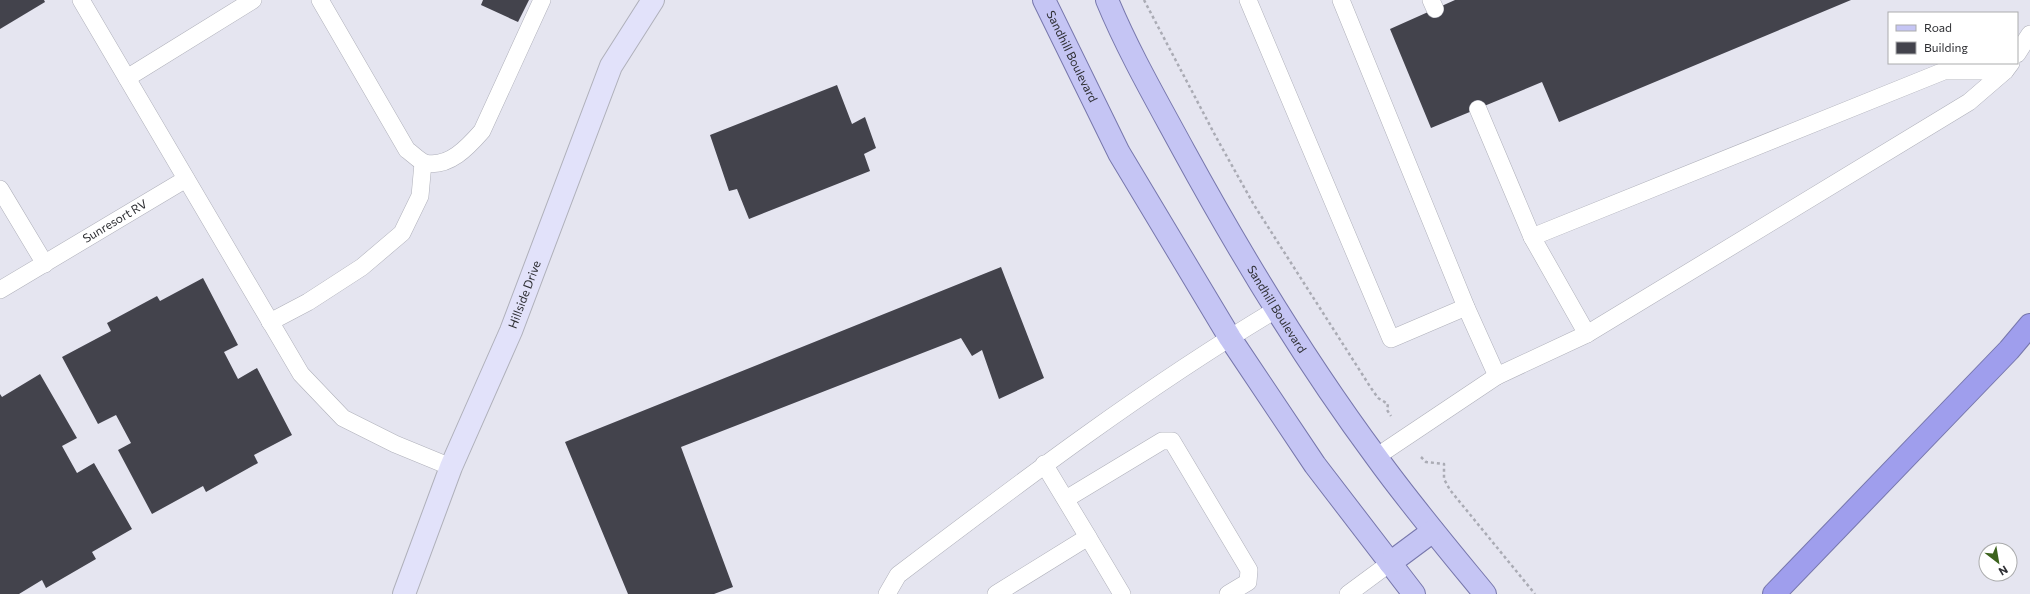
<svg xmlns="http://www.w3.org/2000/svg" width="2030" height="594" font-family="Commissioner,sans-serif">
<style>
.building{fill:#43434c}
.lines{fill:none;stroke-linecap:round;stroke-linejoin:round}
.lane-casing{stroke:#afb0ba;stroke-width:18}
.secondary-casing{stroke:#afb0ba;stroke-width:24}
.primary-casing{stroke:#7777ac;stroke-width:24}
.highway-casing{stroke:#7777ac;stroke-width:24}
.path{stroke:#aaabb4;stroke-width:2.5;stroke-dasharray:3 3;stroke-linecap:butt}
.lane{stroke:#fff;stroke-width:17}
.secondary{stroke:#e2e2fa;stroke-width:22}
.primary{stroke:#c5c5f4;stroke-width:22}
.highway{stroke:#9f9eed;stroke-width:22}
.labels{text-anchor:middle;stroke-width:4;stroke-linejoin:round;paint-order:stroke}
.street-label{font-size:12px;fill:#2e2f33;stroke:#fff}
</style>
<rect width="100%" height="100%" fill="#e5e5f0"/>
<!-- building -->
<g class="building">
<path d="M0 0H44L45 2 0 29Z"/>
<path d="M483 0H529L518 22 481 5Z"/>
<path d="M1455 0H1851L1559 122 1542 82 1431 128 1390 29Z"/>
<path d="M837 85 852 124 865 117 876 148 864 154 870 171 749 219 737 189 729 191 710 135Z"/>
<path d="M1001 267 1044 378 999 399 982 350 972 356 961 338 681 447 733 587 714 594H628L565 442Z"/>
<path d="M203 278 238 345 224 352 238 379 257 368 292 435 254 455 258 463 206 492 203 486 152 514 118 450 131 443 116 415 98 424 62 357 111 331 107 323 157 296 160 301Z"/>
<path d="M40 374 77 438 62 446 77 473 94 463 132 529 92 552 96 559 46 588 42 580 19 594H0V394L2 397Z"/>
</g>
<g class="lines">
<!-- lane casing -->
<g class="lane-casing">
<g id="lane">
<path d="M81 0 301 374 343 418 395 444 451 467"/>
<path d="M320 0 407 150C412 153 419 161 425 163 449 168 468 147 482 131L542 0"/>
<path d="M1248 0 1391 339 1466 307"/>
<path d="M1341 0 1466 307 1497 376 1587 334 1969 102 2005 71 2011 63"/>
<path d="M1431 0 1435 9"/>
<path d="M2017 54 2030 34"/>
<path d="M127 78 253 0"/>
<path d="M1478 109 1532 237 1587 334"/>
<path d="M0 189 45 264"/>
<path d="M1532 237 1944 71H2005"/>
<path id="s1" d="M0 290 186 179"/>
<path d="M270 322 308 302 362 267 402 233 420 196 423 163"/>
<path d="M1376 457 1497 376"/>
<path d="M1066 499 1162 441H1172L1249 570 1248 582 1228 594"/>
<path d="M1088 537 1122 594"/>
<path d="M887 594 898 575C1022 481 1143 389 1277 309"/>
<path d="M996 594 1088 537 1044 464"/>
<path d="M1348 594 1390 563"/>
</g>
</g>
<!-- secondary casing -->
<g class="secondary-casing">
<g id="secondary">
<path id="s2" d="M404 594 451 467 511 331 611 66 653 0"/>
</g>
</g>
<!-- primary casing -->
<g class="primary-casing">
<g id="primary">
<path id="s3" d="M1044 0 1119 153 1230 338 1315 465 1414 594"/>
<path id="s4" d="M1107 0C1129 53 1157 101 1184 151 1242 257 1305 361 1377 458 1411 505 1448 549 1485 594"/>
<path d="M1390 563 1433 531"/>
</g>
</g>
<!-- highway casing -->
<g class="highway-casing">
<path id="highway" d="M1774 594 2009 350 2030 325"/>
</g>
<!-- path -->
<g class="path">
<path d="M1144 0 1216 137 1254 205 1371 388 1378 398 1388 404 1387 410 1391 416"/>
<path d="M1421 457 1426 462 1444 464V479L1450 490 1535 594"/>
</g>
<!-- lane -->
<use href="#lane" class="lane"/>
<!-- secondary -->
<use href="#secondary" class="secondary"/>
<!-- primary -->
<use href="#primary" class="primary"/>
<!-- highway -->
<use href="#highway" class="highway"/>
</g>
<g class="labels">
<!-- street labels -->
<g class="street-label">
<text dy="4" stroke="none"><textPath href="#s3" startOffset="63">Sandhill Boulevard</textPath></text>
<text dy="4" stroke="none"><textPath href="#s1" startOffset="134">Sunresort RV</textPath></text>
<text dy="4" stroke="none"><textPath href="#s2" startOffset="323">Hillside Drive</textPath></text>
<text dy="4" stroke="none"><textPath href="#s4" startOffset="353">Sandhill Boulevard</textPath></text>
</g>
</g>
<!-- legend -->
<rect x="1888" y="12" width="130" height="52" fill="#ffffff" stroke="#abacad"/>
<rect x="1896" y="25" width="20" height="6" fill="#c5c5f4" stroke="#abacad"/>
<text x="1924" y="32" font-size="12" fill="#2e2f33">Road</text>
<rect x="1896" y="42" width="20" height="12" fill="#43434c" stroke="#abacad"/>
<text x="1924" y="52" font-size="12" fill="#2e2f33">Building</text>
<!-- north arrow -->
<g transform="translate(1998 562) rotate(149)"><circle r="19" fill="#ffffff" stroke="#abacad"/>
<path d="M0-3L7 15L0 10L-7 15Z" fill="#3c621c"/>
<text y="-6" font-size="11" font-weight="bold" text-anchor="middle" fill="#2e2f33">N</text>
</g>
</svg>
